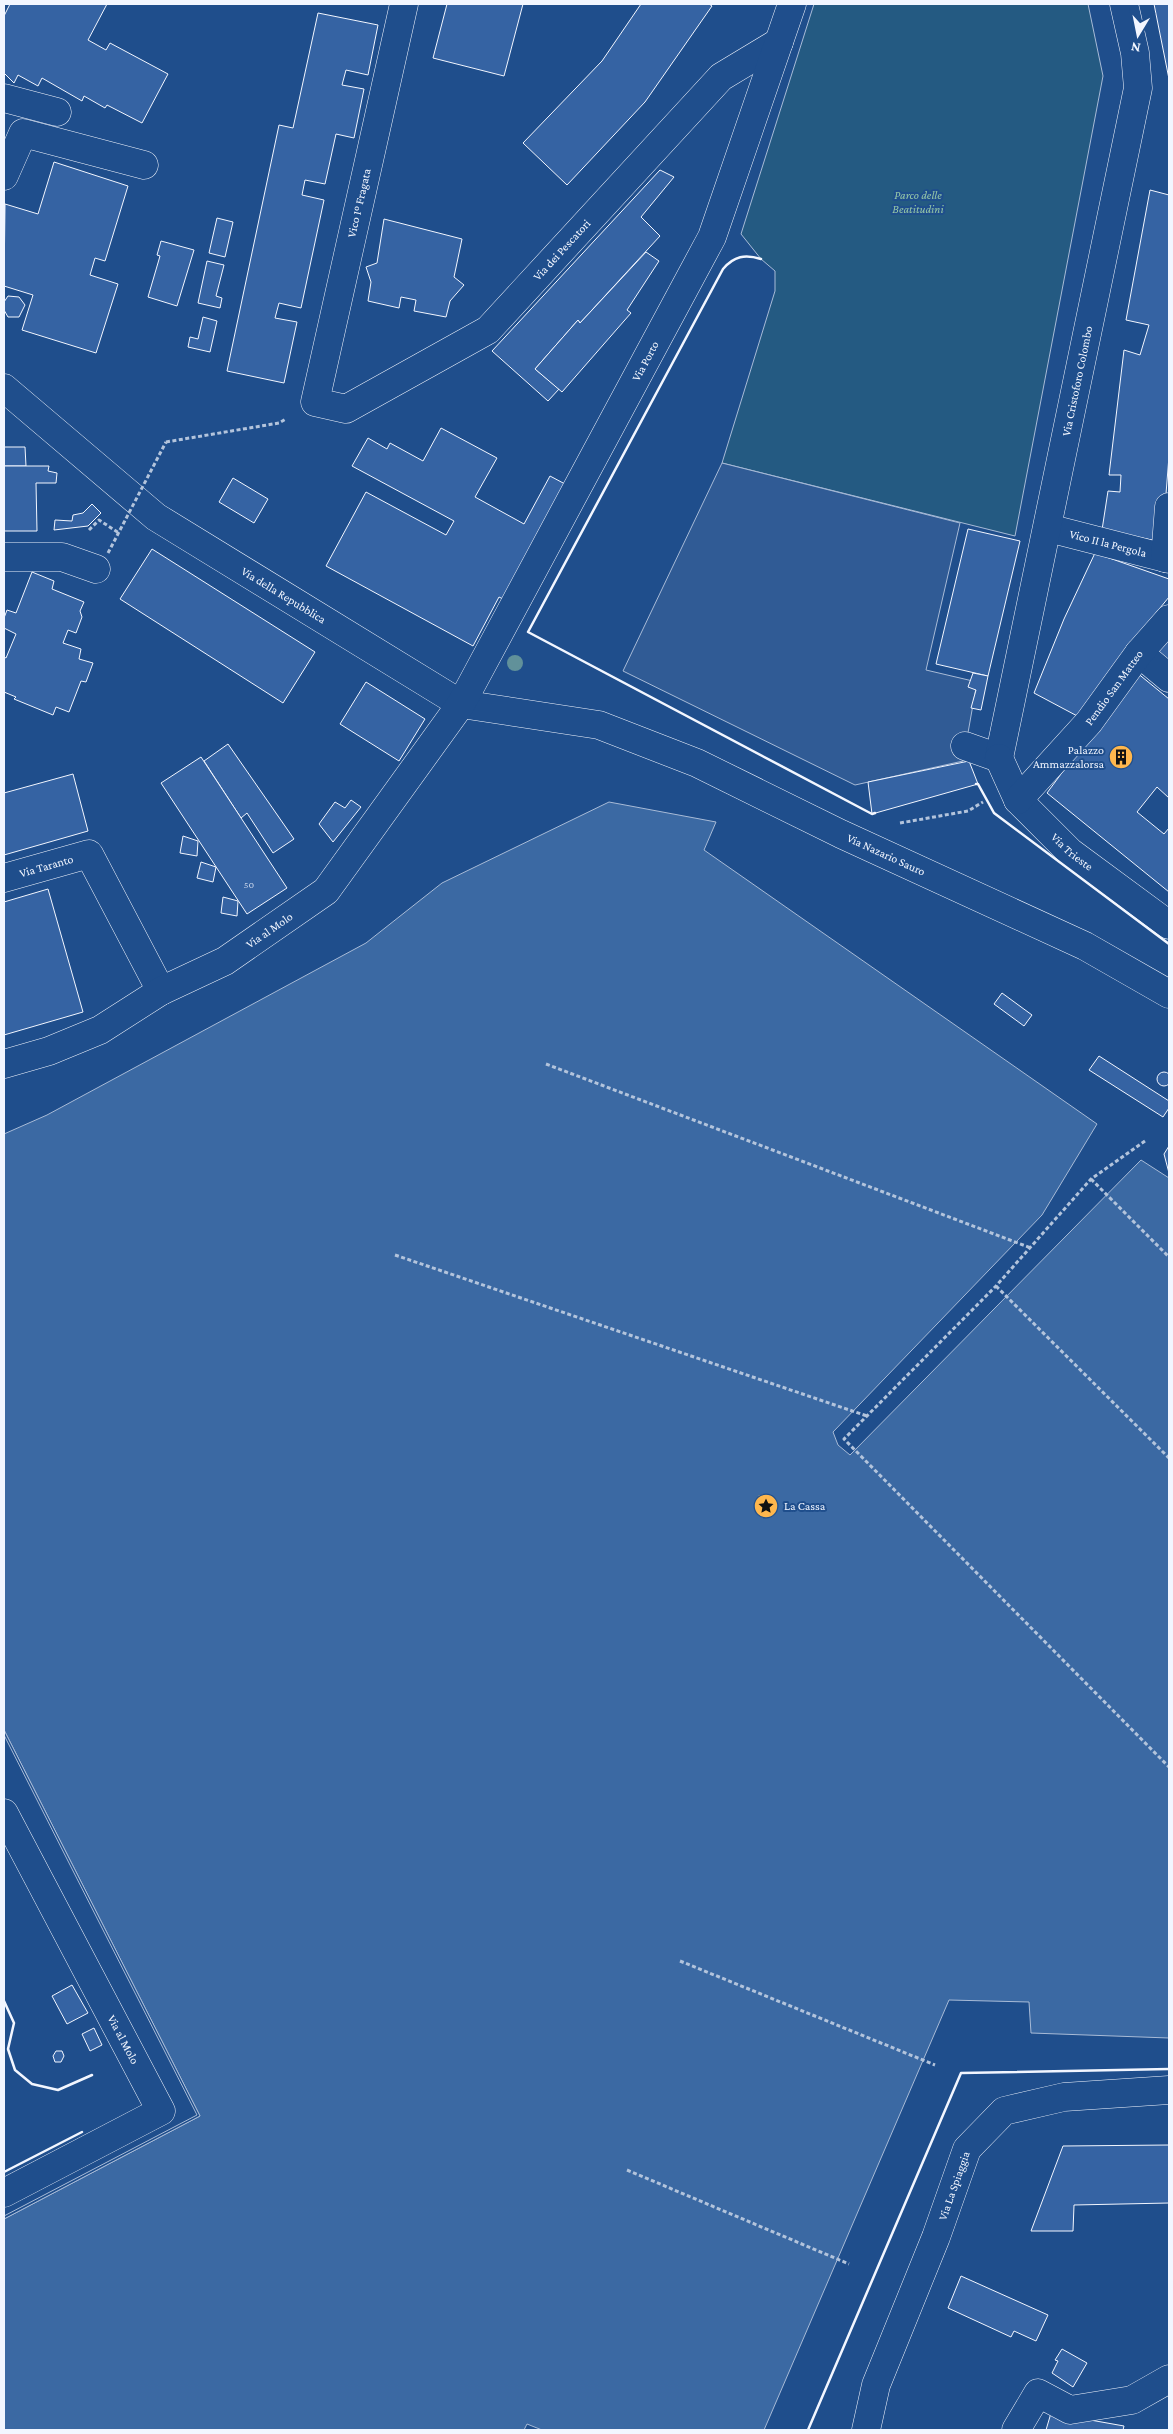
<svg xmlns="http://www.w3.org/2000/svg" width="1173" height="2434" font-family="'Crimson Pro',serif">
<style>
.green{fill:#245a82;stroke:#a8bbd7}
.parking{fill:#305b95;stroke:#a8bbd7}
.water{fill:#3b69a3;stroke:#a8bbd7}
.pier{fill:#1f4e8c;stroke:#a8bbd7}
.building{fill:#3563a3;stroke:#f2f6ff}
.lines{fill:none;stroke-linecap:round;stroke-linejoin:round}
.minor-casing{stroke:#f2f6ff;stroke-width:29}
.path{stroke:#b3c4dc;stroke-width:3;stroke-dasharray:4 2.5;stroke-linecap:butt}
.minor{stroke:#1f4e8c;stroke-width:28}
.path-bridge{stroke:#b3c4dc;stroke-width:3;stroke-dasharray:4 2.5;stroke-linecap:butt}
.wall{stroke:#f2f6ff;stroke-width:2.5}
.tree{fill:#61919a}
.labels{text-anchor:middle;stroke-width:4;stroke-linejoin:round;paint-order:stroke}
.number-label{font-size:10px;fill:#c3d1e8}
.park-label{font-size:12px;font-style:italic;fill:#97c8a6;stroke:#1f4e8c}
.street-label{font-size:12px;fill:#f2f6ff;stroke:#1f4e8c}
.poi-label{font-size:12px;fill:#f2f6ff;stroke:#1f4e8c;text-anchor:end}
</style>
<rect width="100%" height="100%" fill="#1f4e8c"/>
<!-- green -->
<path class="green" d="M814 4H1088L1103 76 1015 536 722 463 775 291V271L761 259 741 234Z"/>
<!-- parking -->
<path class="parking" d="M722 463 960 523 926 670 977 682 963 761 855 785 623 671Z"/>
<!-- water -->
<path class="water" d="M609 802 716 822 704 850 1097 1124 1042 1215 833 1432 838 1445 850 1455 1141 1160 1169 1178V2038L1031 2033 1029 2002 949 2000 764 2430H542L527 2424 524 2430H4V2219L200 2116 4 1730V1134L47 1115 366 943 442 883Z"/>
<!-- pier -->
<path class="pier" d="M4 1730 200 2116 4 2219V2216L197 2115 4 1735Z"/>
<!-- building -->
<g class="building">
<path d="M10 4H107L88 40 106 50 110 43 168 74 142 123 107 105 105 108 84 96 82 101 42 78 38 86 18 75 14 83 4 73V16Z"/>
<path d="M447 4H523L504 76 433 58Z"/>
<path d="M641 4H709L712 6 645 102 567 185 523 143 602 61Z"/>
<path d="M1154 4H1169V79Z"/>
<path d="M318 13 378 25 368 75 346 70 342 85 364 89 354 138 336 134 325 184 305 180 302 195 324 200 301 308 279 303 275 318 297 322 284 383 227 371 279 125 293 128Z"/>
<path d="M54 162 128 186 105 261 95 258 90 275 118 284 96 353 22 330 33 295 4 286 5 204 38 214Z"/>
<path d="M660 170 674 177 641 217 660 236 580 323 578 320 535 369 559 389 548 401 492 351Z"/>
<path d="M1150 190 1169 195V456L1166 494 1157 541 1102 530 1108 491 1120 492 1121 475H1109L1124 350 1140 355 1149 325 1126 320Z"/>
<path d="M217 218 233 222 225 257 209 253Z"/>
<path d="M384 219 462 239 454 277 464 285 450 301 446 317 414 311 416 300 401 297 399 308 368 301 371 282 366 267 377 263Z"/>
<path d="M161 241 194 250 177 306 148 297 160 256 157 255Z"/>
<path d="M646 252 659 261 627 310 631 313 562 392 535 369 578 320 580 323Z"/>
<path d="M207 261 224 265 216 296 222 298 220 308 198 303Z"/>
<path d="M8 296 19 297 25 305 19 317H8L4 310V302Z"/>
<path d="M203 317 217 321 210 352 188 347 190 337 198 339Z"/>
<path d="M441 428 497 458 475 497 524 524 550 476 565 484 503 599 499 597 473 646 326 566 366 492 446 535 454 521 352 466 368 438 387 449 390 443 423 461Z"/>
<path d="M4 447H25L26 466H4Z"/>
<path d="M4 466H49L48 471 57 473 56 483H36L37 531H4Z"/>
<path d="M233 478 268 499 254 523 219 502Z"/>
<path d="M92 504 101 513 88 526 54 530 55 520 72 521 73 515 83 513Z"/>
<path d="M968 529 1020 541 988 676 936 664Z"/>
<path d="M152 549 315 652 283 703 120 599Z"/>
<path d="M1095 553 1169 579V597L1124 652 1081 718 1034 693 1064 619Z"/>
<path d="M32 572 54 581 52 589 84 602 80 611 82 617 76 633 68 630 63 643 81 649 79 659 93 663 86 682 81 681 69 712 56 707 53 715 14 699 16 697 4 692V657L6 658 16 634 4 628V618L7 610 16 613Z"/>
<path d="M1169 638V664L1155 653Z"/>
<path d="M1136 672 1169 699V798L1157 787 1137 812 1164 834 1169 828V892L1047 793Z"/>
<path d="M973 673 988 676 981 710 971 708 976 690 968 687Z"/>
<path d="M366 682 425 719 399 761 340 724Z"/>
<path d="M228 744 294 839 273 853 247 813 241 818 204 761Z"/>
<path d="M201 757 287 888 247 914 161 783Z"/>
<path d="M969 761 978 784 872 814 868 782Z"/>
<path d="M73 774 88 831 4 855V793Z"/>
<path d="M351 800 361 807 333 842 319 824 335 802 345 808Z"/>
<path d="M183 836 198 841 197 856 180 853Z"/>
<path d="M201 862 216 867 213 882 197 878Z"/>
<path d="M48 889 83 1012 4 1035V902Z"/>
<path d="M223 897 238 901 237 916 221 913Z"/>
<path d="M1002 993 1032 1015 1024 1026 994 1004Z"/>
<path d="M1099 1056 1169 1101V1108L1163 1117 1089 1070Z"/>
<circle cx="1164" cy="1079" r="7"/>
<path d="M1169 1146V1173L1164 1154Z"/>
<path d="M72 1985 88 2013 67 2024 52 1996Z"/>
<path d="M94 2028 102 2045 90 2051 82 2034Z"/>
<path d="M56 2051H62L64 2056 61 2062H55L53 2056Z"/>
<path d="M1169 2145V2203L1074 2205 1073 2231H1031L1063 2146Z"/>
<path d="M961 2276 1048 2315 1036 2341 1014 2331 1011 2337 948 2308Z"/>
<path d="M1062 2349 1087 2363 1073 2387 1052 2373 1058 2361 1055 2360Z"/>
<path d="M1051 2413 1124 2426 1123 2430H1046Z"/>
</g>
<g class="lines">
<!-- minor casing -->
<g class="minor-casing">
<g id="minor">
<path id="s1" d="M404 4 315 402 346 409 488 330 721 77 779 42"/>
<path d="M4 98 57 112"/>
<path d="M4 176 23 133 144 165"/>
<path id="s2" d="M4 388 156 517 461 704 599 725 697 763 841 834 1085 946 1169 994"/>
<path id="s3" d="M1048 528 1169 559"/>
<path d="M4 557H62L96 569"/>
<path d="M1165 558 1169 507"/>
<path d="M1139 653 1169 678"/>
<path d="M965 746 999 758"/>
<path id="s4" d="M999 758 1138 88 1135 53 1124 4"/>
<path id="s5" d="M999 758 1018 800 1070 852 1169 925"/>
<path id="s6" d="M1018 800 1089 722 1139 653 1169 619"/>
<path id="s7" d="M4 878 89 854 161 991"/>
<path id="s8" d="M4 1064 49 1051 100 1030 161 991 225 961 326 891 461 704 712 237 792 4"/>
<path id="s9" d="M4 1813 161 2111 4 2193"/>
<path id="s10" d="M866 2430 876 2385 936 2237 967 2149 1004 2111 1064 2097 1169 2090"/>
<path d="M1016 2430 1038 2393 1070 2410 1132 2400 1169 2379"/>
</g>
</g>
<!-- path -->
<g class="path">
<path d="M166 442 279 423 286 419"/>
<path d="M89 530 99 520 119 533"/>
<path d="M900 823 968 811 983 802"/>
<path d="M546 1064 1031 1248"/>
<path d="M1145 1141 1091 1179 996 1286 844 1439 1169 1767"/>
<path d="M1091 1179 1169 1257"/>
<path d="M395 1255 867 1416"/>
<path d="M996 1286 1169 1458"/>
<path d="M680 1961 935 2065"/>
<path d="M627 2170 849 2264"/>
</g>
<!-- minor -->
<use href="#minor" class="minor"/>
<!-- path-bridge -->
<path class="path-bridge" d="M108 553 166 442"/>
<!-- wall -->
<g class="wall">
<path d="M761 259C745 254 734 256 723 269L528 632 872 814 875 813"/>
<path d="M976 784H978L994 813 1169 944"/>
<path d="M4 2001 14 2023 8 2049 15 2070 32 2084 58 2090 92 2075"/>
<path d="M4 2172 82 2132"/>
<path d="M808 2430 961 2073 1169 2069"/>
</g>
</g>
<!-- trees -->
<circle class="tree" cx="515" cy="663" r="8"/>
<!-- icons -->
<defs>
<g id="building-disc" transform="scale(1.25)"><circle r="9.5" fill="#ffb74d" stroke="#1f4e8c"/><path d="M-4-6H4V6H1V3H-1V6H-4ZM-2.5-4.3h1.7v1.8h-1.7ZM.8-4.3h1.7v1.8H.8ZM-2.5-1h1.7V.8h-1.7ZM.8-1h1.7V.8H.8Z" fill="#111"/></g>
<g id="sight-disc" transform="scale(1.25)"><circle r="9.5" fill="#ffb74d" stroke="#1f4e8c"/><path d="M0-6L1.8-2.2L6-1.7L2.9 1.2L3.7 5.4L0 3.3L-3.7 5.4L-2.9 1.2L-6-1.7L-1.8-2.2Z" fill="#111"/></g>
</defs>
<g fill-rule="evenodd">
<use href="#building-disc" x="1121" y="757"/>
<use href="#sight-disc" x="766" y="1506"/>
</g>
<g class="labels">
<!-- number labels -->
<g class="number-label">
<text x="249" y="888">50</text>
</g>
<!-- park labels -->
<g class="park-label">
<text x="918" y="199">Parco delle<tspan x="918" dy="14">Beatitudini</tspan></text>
</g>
<!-- street labels -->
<g class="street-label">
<text transform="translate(359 203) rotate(-77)" y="4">Vico 1º Fragata</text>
<text dy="4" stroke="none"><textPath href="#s1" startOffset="711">Via dei Pescatori</textPath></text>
<text dy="4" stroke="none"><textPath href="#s8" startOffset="988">Via Porto</textPath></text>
<text dy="4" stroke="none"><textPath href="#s4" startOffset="385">Via Cristoforo Colombo</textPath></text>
<text dy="4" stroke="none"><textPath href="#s3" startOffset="62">Vico II la Pergola</textPath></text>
<text dy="4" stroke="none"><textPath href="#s2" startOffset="349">Via della Repubblica</textPath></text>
<text dy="4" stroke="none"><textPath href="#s6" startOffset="148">Pendio San Matteo</textPath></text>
<text dy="4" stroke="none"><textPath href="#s5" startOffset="121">Via Trieste</textPath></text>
<text dy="4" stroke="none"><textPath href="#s2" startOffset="1012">Via Nazario Sauro</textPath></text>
<text dy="4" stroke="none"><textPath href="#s7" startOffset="44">Via Taranto</textPath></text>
<text dy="4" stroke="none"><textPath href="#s8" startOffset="299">Via al Molo</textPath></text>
<text dy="4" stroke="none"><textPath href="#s9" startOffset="256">Via al Molo</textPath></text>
<text dy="4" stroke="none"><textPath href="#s10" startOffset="260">Via La Spiaggia</textPath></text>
</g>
<!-- poi labels -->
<g class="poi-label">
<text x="1104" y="754">Palazzo<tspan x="1104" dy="14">Ammazzalorsa</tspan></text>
<text x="784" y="1510" text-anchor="start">La Cassa</text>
</g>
</g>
<!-- border -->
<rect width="1173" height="2434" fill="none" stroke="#f2f6ff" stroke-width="10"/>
<!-- north arrow -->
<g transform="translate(1138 35) rotate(190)" stroke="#1f4e8c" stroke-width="4" paint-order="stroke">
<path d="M0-4L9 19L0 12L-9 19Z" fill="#f2f6ff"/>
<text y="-8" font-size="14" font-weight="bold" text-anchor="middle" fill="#f2f6ff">N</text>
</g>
</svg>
